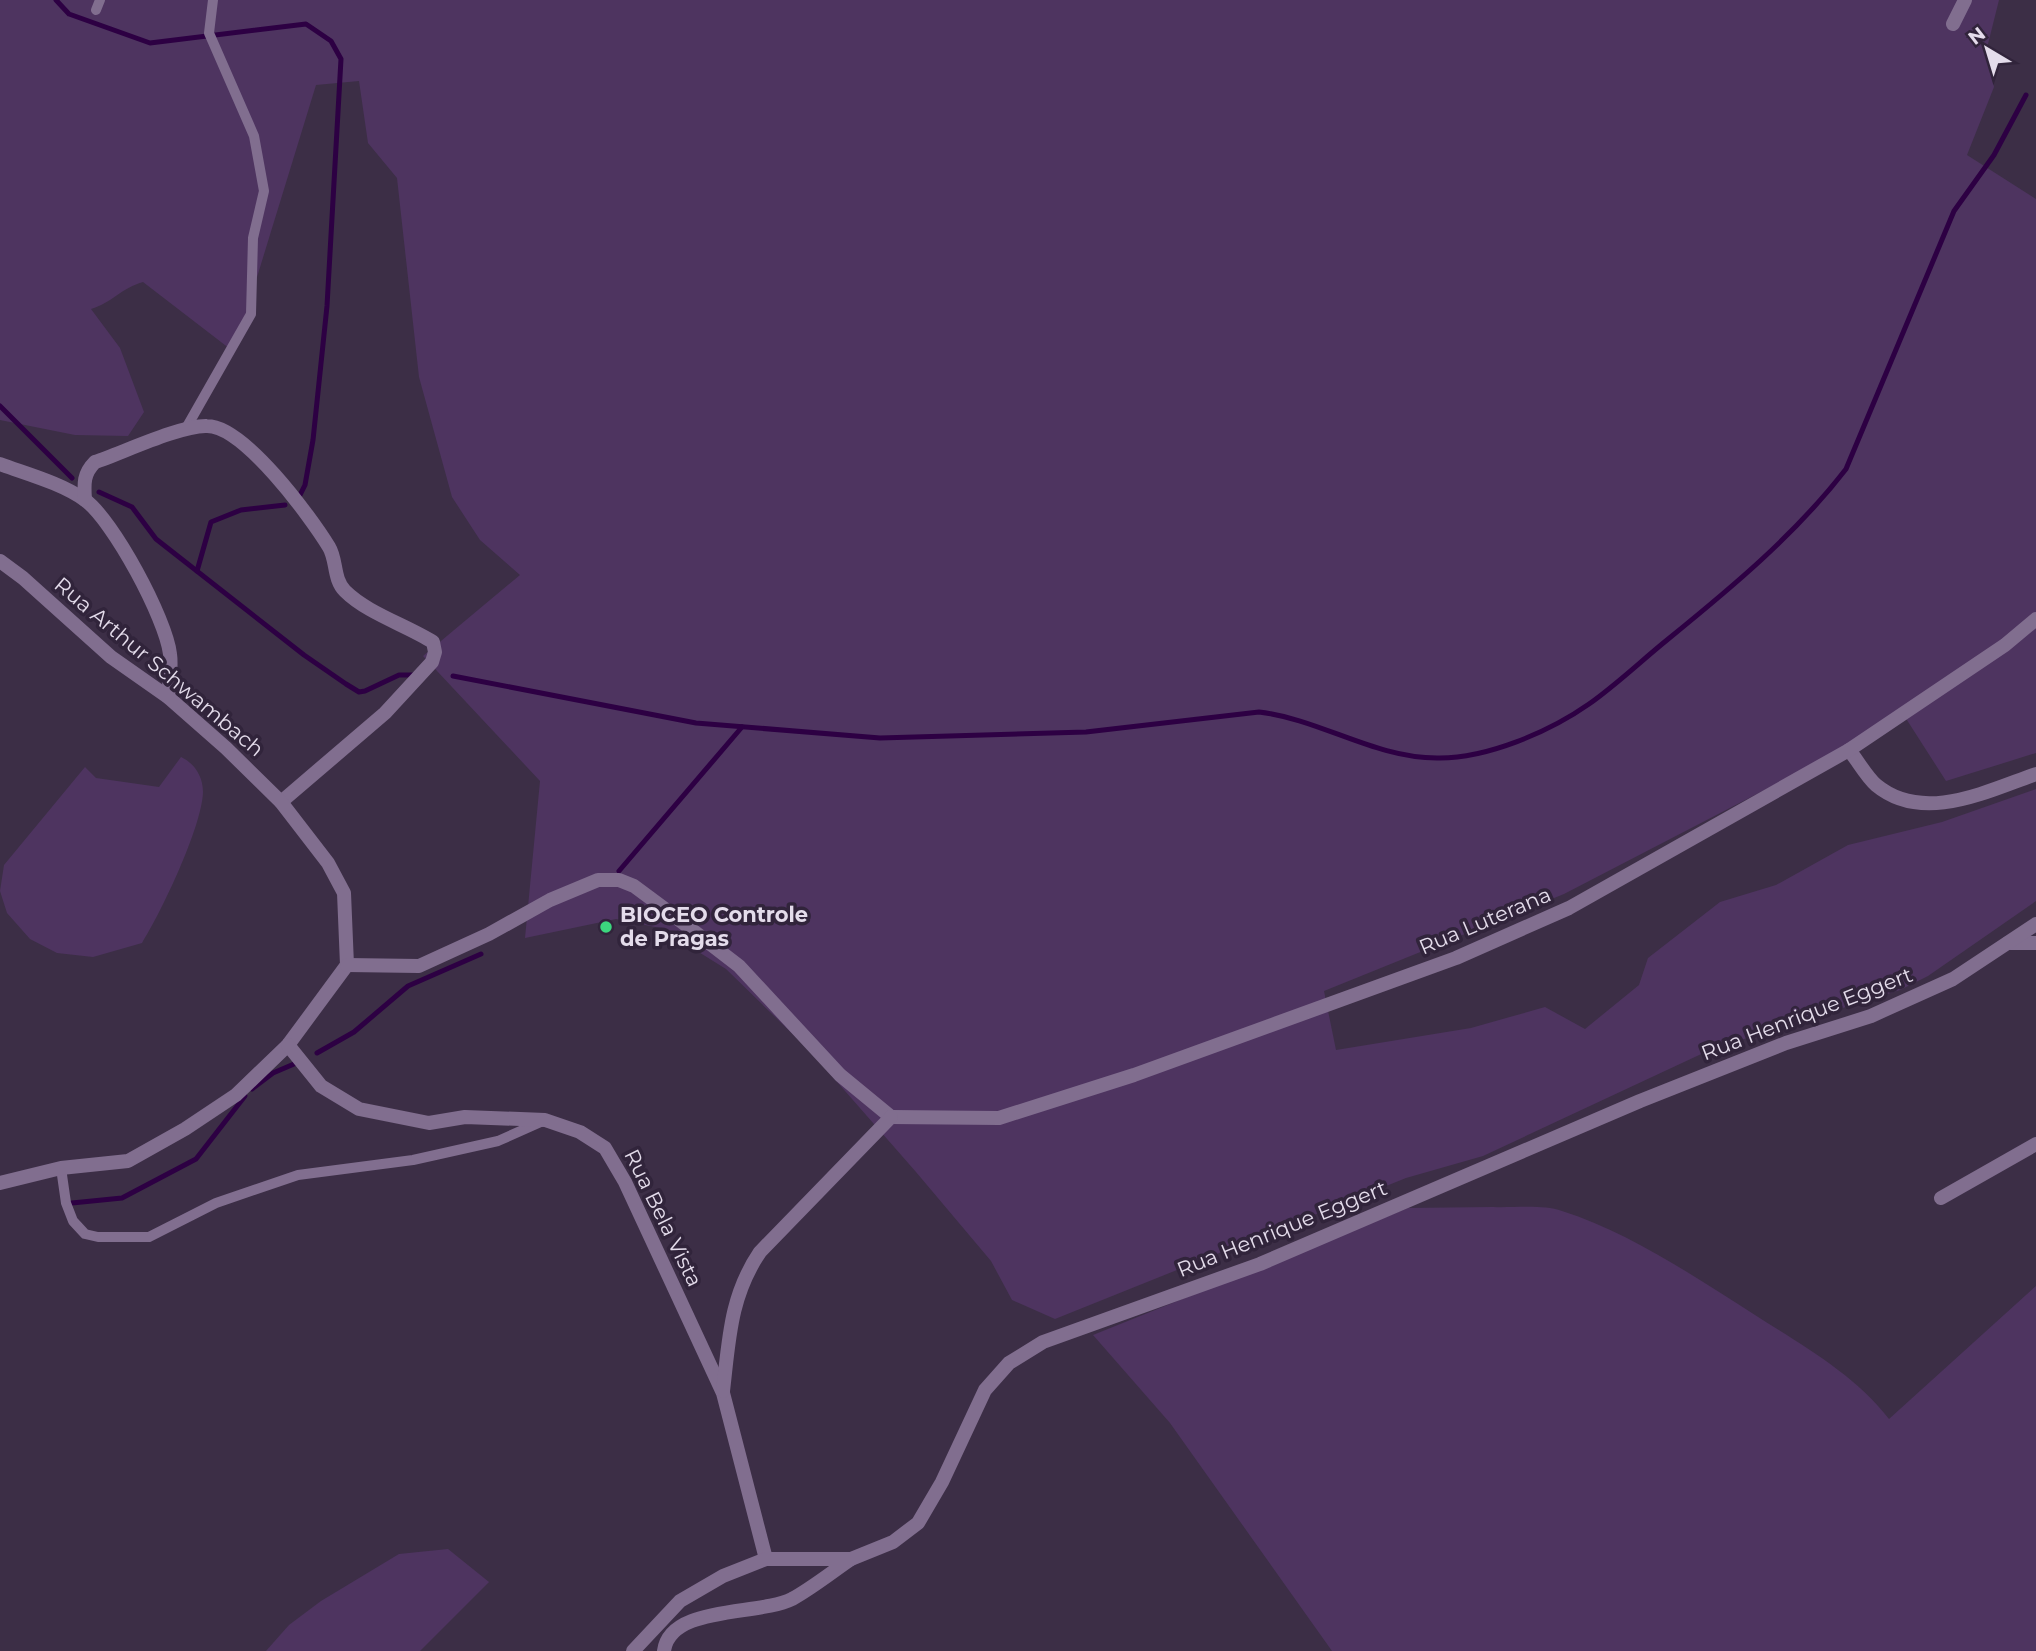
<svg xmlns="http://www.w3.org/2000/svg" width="2036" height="1651" font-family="Montserrat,sans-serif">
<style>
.green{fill:#4e3460}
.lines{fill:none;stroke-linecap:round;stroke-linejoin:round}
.stream{stroke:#2d0043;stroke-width:5}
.service{stroke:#816e8f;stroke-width:10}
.minor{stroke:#816e8f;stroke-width:14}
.tertiary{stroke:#816e8f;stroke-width:14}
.poi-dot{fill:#3cd77e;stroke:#31243b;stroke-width:2.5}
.labels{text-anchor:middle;stroke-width:7;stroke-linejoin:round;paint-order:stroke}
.street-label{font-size:21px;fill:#e4dceb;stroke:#31243b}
.poi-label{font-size:21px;font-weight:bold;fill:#e4dceb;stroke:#31243b;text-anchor:start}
</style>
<rect width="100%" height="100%" fill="#3c2e46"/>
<!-- green -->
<g class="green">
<path d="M0 0H1999L1986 52 1994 87 1967 155 2036 199V753L1946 781 1905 717 1564 894 1324 991 1336 1050 1471 1028 1545 1007 1585 1029 1639 985 1648 958 1720 902 1776 885 1848 845 1942 822 2036 789V901L1928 976 1900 990 1712 1049 1483 1156 1406 1178 1055 1319 1012 1300 991 1261 916 1172 810 1051 726 969 660 928 616 919 525 938 540 781 423 656 520 575 480 540 452 497 419 377 397 178 368 143 359 81 316 85 234 352 143 282C121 288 112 303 91 309L120 348 144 412 128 436 75 435 0 420Z"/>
<path d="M181 757C194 763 203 776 203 792 202 827 161 913 142 943L93 957 57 953 30 939 7 913 0 891 4 865 85 767 96 778 159 787Z"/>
<path d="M1493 1207C1514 1208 1542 1204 1562 1211 1631 1233 1695 1277 1755 1315 1803 1346 1854 1374 1889 1419L2036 1286V1651H1332L1170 1423 1093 1335 1408 1208Z"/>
<path d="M448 1549 489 1582 420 1651H266L289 1625 321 1601 399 1554Z"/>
</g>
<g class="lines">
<!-- stream -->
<g class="stream">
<path d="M56 0 69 14 150 43 306 24 331 41 341 59 327 306 313 440 305 485 300 495"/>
<path d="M0 406 72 478"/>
<path d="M99 492 132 507 156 539 304 655 346 684 359 692 365 691 399 675H417"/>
<path d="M197 571 211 522 241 510 285 505"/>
<path d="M453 676 696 723 880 738 1086 732 1259 712C1320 719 1374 758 1437 758 1486 759 1549 732 1589 704 1616 685 1641 661 1667 640 1731 588 1795 535 1846 469L1954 211 1994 155 2026 95"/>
<path d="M619 871 742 727"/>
<path d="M317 1053 354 1032 408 986 481 954"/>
<path d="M252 1089 273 1073 294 1064"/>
<path d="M72 1203 122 1198 196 1159 245 1096"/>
</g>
<!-- service -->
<g class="service">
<path d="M96 10 100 0"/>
<path d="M185 430 251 314 253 238 264 191 254 136 209 33 213 0"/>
<path d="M61 1168 66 1203 73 1221 85 1234 98 1237H149L216 1203 298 1175 413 1160 498 1141 543 1121"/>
</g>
<!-- minor -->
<g class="minor">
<path d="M1953 24 1965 0"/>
<path d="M0 464C27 474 61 483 85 500 113 520 166 619 170 654 172 667 169 683 168 697"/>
<path d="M85 500C84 484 83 474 95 462 122 453 181 425 207 426 244 426 310 516 329 547 337 560 333 579 345 591 367 613 406 625 433 642L435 652 432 662 385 713 281 802"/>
<path d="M0 561 23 578 111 657 168 697 226 748 281 802 328 863 344 893 347 965 288 1045 236 1095 185 1129 128 1161 61 1168 0 1183"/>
<path d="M1849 750C1858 761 1866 776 1876 785 1923 824 1987 791 2036 774"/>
<path d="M2008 943H2036"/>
<path d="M347 965 419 966 489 934 550 900 598 880H619L634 886 665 909 739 966 840 1075 891 1117"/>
<path d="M288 1045 321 1086 359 1109 429 1123 465 1117 545 1120 580 1132 605 1148 625 1182 723 1393 766 1559"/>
<path d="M891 1117 999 1118 1134 1075 1456 958 1569 908 1849 750 2005 645 2036 619"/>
<path d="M1941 1198 2036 1144"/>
<path d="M723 1391C729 1340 730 1296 760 1252L891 1117"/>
<path d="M664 1651C670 1605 758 1616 792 1599 812 1588 832 1572 851 1559"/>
</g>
<!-- tertiary -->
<path class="tertiary" d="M633 1651 680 1601 723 1576 766 1559H851L893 1542 918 1523 942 1482 985 1390 1009 1363 1043 1342 1260 1264 1640 1101 1786 1043 1871 1016 1953 979 2036 924"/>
</g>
<!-- markers -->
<circle class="poi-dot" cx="606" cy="927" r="7"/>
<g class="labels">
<!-- street labels -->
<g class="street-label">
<text transform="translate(159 667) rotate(40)" y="7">Rua Arthur Schwambach</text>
<text transform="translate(1485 921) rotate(-23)" y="7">Rua Luterana</text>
<text transform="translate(1807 1014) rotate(-21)" y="7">Rua Henrique Eggert</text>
<text transform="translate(663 1218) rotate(64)" y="7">Rua Bela Vista</text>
<text transform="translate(1282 1229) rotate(-22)" y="7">Rua Henrique Eggert</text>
</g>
<!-- poi labels -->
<g class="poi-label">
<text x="620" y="922">BIOCEO Controle<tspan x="620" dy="24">de Pragas</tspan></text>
</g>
</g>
<!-- north arrow -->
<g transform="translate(1987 49) rotate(322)" stroke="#31243b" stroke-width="5" paint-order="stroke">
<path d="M0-5L12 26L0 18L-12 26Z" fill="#e4dceb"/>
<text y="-10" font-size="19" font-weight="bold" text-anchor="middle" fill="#e4dceb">N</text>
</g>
</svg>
